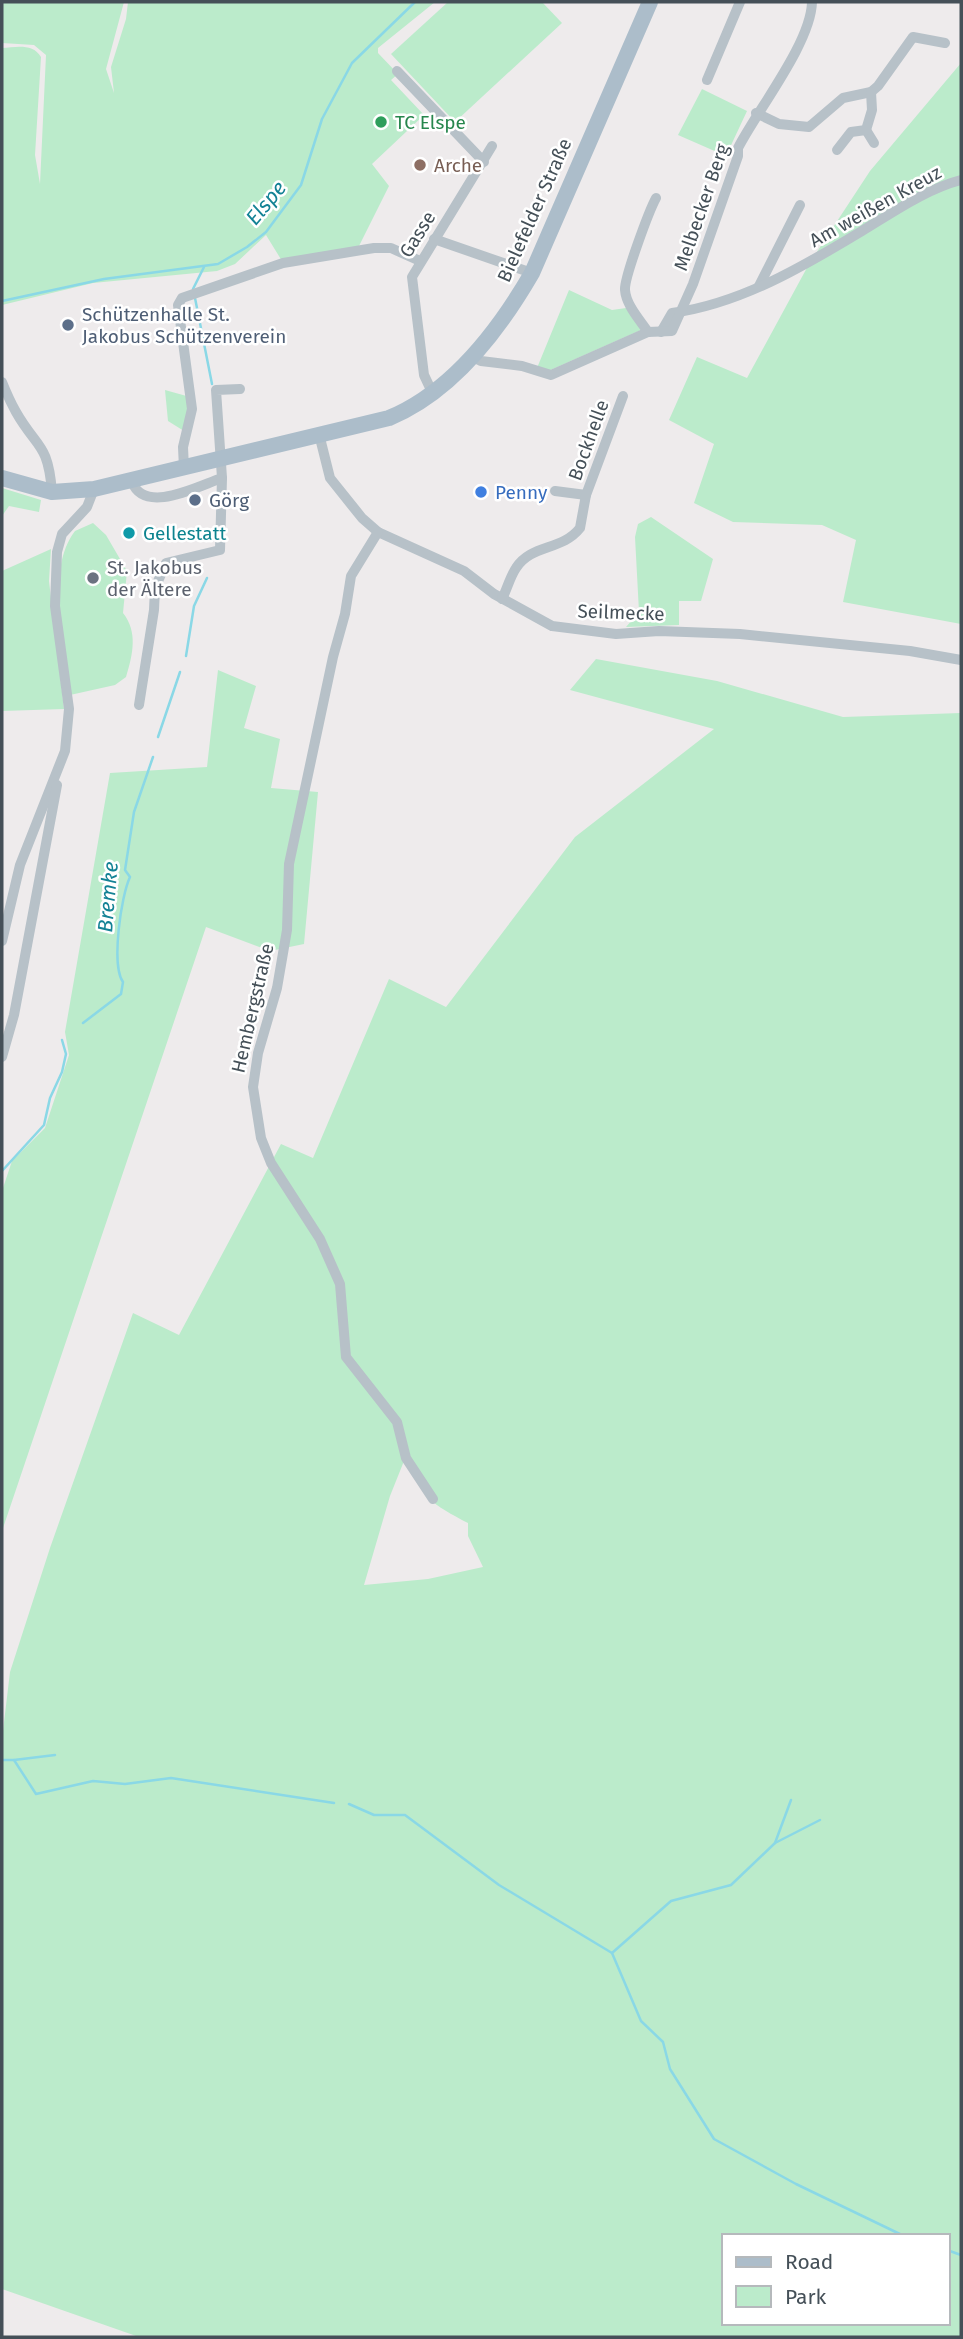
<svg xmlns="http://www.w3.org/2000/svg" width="963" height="2339" font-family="'Fira Sans',sans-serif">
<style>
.green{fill:#bbebcb;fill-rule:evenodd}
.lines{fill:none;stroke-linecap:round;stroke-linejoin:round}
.stream{stroke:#8ad8e6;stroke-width:2.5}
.minor{stroke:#b7c1c8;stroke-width:10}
.primary{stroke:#acbdca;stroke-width:16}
.leisure-dot{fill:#2e9e5b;stroke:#fff;stroke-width:2.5}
.education-dot{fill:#8d6e63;stroke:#fff;stroke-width:2.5}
.service-dot{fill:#5c6f8a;stroke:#fff;stroke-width:2.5}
.shop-dot{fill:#3f7fe0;stroke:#fff;stroke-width:2.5}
.culture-dot{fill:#0f9aa8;stroke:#fff;stroke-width:2.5}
.worship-dot{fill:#6b7280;stroke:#fff;stroke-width:2.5}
.labels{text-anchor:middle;stroke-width:5;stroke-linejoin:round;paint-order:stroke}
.leisure-label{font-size:19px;fill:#27864d;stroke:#fff;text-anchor:start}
.education-label{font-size:19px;fill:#785e54;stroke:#fff;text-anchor:start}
.street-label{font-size:19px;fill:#455058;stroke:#fff}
.service-label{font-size:19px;fill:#4e5e75;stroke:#fff;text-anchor:start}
.shop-label{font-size:19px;fill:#366cbe;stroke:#fff;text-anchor:start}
.culture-label{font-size:19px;fill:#0d838f;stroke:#fff;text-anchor:start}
.worship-label{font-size:19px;fill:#5b616d;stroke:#fff;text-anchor:start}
.water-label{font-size:21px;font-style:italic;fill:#138295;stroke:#fff}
</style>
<rect width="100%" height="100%" fill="#eeebec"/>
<!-- green -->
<g class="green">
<path d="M2 2H124L106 69 114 93 111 67 126 19 128 2H435L378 48V53L398 74 391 80 424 115 372 164 389 186 359 246 282 261 266 235 235 264 217 271 93 283 2 305V48C16 47 33 43 41 57L35 155 40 184 46 55 34 45 2 43Z"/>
<path d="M448 2H542L562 23 455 122 391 54Z"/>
<path d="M961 63V624L843 602 856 540 822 525 733 522 694 503 714 444 669 420 697 357 747 378 809 264 870 171Z"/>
<path d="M702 89 747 111 726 156 678 135Z"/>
<path d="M569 290 612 310 626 308 641 330 546 372 537 368Z"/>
<path d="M165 390 190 397 184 431 168 421Z"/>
<path d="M2 488 41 500 39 512 9 506 2 516Z"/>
<path d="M651 517 713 559 701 601H679V625L626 627 639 612 635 537 638 524Z"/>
<path d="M93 523 106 535 127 571 123 613C138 632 133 654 126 677L115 685 70 695C63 649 45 570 75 531Z"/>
<path d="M51 549 49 581 64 709 2 711V571Z"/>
<path d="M596 659 717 681 843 717 961 713V2337H139L2 2289V1739L10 1672 50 1548 133 1313 179 1335 281 1144 313 1158 389 979 446 1007 575 837 714 729 570 690ZM404 1461C430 1500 424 1500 468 1523V1536L483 1567 428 1579 364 1585 390 1496ZM723 2236H947V2323H723Z"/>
<path d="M218 670 256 686 244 728 280 739 271 788 318 792 304 944 270 951 206 927 2 1531V1191L12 1161 45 1128 69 1055 65 1032 110 773 207 767Z"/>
</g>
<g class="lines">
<!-- stream -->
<g class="stream">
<path d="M193 289 204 267"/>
<path d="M195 298 212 384"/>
<path d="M2 301 104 279 218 264 247 247 266 232 301 185 322 119 352 63 415 2"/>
<path d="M186 656 194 606 207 578"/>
<path d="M158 737 180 672"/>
<path d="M83 1023 121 994 123 982C111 965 121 896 130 877L125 870 134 812 153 757"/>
<path d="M2 1171 44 1125 50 1098 62 1072 66 1054 62 1040"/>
<path d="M2 1760H14L36 1794 93 1781 125 1784 171 1778 334 1803"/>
<path d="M14 1760 55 1755"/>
<path d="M349 1804 374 1815H405L499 1885 612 1953 641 2021 663 2042 670 2069 714 2139 796 2184 904 2236"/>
<path d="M775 1843 791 1800"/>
<path d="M612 1953 671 1901 731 1885 775 1843 820 1820"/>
<path d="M947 2250 961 2255"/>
</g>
<!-- minor -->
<g class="minor">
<path d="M397 71 484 162"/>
<path d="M707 80 740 2"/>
<path d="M756 113 779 124 809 127 843 98 871 92 878 86 913 37 945 43"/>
<path d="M866 130 874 143"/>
<path d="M837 150 851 132 866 130 872 110 871 92"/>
<path d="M434 239 532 273"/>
<path d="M759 286 800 205"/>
<path d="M648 332C640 320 626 305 625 290 624 278 649 211 656 198"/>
<path d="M661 332 672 313C740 304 804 266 862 231 892 213 926 189 961 180"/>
<path d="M471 356 481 361 522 366 551 375 648 332 672 331 693 284 738 156V148C758 109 811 43 812 2"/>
<path d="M2 382C6 392 11 403 16 412 37 449 48 442 52 492"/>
<path d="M432 392 424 375 412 277 492 146"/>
<path d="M319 434 330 478 362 518 378 532 464 571 494 594 552 626 616 634 659 631 740 634 910 651 961 660"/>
<path d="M184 468 183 447 192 409 178 305 182 298 283 263 374 248H391L420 261"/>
<path d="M132 482C145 515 198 486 222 478"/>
<path d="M555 491 586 495"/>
<path d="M378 532 351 576 345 614 333 657 289 864 287 930 277 988 258 1053 253 1087 261 1138 271 1163 320 1239 340 1284 346 1357 397 1422 406 1458 433 1499"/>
<path d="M502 599C507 589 510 577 516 568 531 544 562 551 580 528L586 495 623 396"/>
<path d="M139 705 154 610 155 588 166 563 220 550 222 478 216 390 240 389"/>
<path d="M2 941 20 865 65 751 69 709 55 606 57 552 62 534 87 507 94 489"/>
<path d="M2 1057 14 1015 57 785"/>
</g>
<!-- primary -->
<path class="primary" d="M2 478 52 492 94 489 389 418C452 392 499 330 532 273L650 2"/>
</g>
<!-- markers -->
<circle class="leisure-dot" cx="381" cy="122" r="7"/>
<circle class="education-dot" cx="420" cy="165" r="7"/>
<g class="service-dot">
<circle cx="68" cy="325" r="7"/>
<circle cx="195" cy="500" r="7"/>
</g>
<circle class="shop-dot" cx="481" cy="492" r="7"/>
<circle class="culture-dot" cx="129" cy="533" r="7"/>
<circle class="worship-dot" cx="93" cy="578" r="7"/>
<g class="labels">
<!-- leisure labels -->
<g class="leisure-label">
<text x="395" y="129">TC Elspe</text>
</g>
<!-- education labels -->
<g class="education-label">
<text x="434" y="172">Arche</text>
</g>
<!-- street labels -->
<g class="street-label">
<text transform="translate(875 206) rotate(-29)" y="7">Am weißen Kreuz</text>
<text transform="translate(701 207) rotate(-71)" y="7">Melbecker Berg</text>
<text transform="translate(534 210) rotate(-66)" y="7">Bielefelder Straße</text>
<text transform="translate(417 234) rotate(-58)" y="7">Gasse</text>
<text transform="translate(588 440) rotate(-70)" y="7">Bockhelle</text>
<text transform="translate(621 612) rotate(2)" y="7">Seilmecke</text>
<text transform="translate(252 1008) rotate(-77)" y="7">Hembergstraße</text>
</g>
<!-- service labels -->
<g class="service-label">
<text x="82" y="321">Schützenhalle St.<tspan x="82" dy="22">Jakobus Schützenverein</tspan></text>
<text x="209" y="507">Görg</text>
</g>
<!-- shop labels -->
<g class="shop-label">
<text x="495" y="499">Penny</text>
</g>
<!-- culture labels -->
<g class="culture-label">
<text x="143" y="540">Gellestatt</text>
</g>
<!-- worship labels -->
<g class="worship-label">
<text x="107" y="574">St. Jakobus<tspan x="107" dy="22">der Ältere</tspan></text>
</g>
<!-- water labels -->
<g class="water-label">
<text transform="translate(266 203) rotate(-50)" y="7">Elspe</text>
<text transform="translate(108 897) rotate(-85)" y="7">Bremke</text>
</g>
</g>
<!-- border -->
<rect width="963" height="2339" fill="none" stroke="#455058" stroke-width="7"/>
<!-- legend -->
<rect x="722" y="2234" width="228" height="91" fill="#ffffff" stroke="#b5b9bc" stroke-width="2"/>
<rect x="736" y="2257" width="35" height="10" fill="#acbdca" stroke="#b5b9bc" stroke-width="2"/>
<text x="785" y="2269" font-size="21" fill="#455058">Road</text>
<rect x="736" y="2286" width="35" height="21" fill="#bbebcb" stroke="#b5b9bc" stroke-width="2"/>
<text x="785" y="2304" font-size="21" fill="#455058">Park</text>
</svg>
